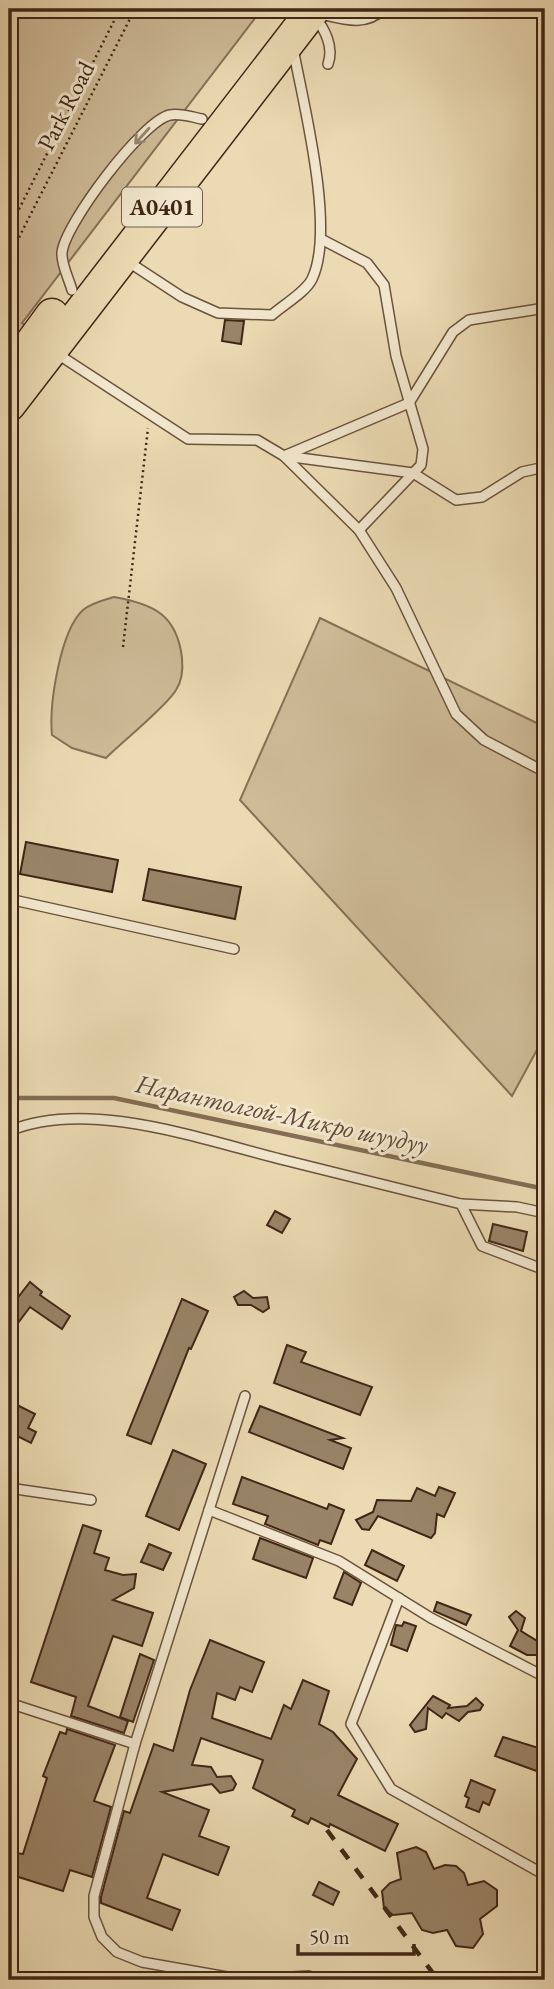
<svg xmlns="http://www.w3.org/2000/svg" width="554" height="1989" font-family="'EB Garamond',serif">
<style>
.green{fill:#cebb98;stroke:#877057;stroke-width:2}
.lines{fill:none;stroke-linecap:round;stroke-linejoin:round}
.stream{stroke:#846d54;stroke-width:4.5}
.building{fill:#998468;stroke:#402616;stroke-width:2}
.lane-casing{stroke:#6b533d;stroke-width:12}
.highway-casing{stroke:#402616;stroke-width:35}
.path{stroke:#402616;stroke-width:2.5;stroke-dasharray:2 3.5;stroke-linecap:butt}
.lane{stroke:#f2e7ce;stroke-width:9}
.highway{stroke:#ebdab3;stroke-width:32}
.rail{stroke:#402616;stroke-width:4.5;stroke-dasharray:12 12;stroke-linecap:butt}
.oneway{stroke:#998672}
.labels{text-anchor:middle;stroke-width:6;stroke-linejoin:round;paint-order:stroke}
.shield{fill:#f2e7ce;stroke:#75604d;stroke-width:2}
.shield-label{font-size:23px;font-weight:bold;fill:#402616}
.street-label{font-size:24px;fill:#402616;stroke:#f2e7ce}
.water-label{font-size:26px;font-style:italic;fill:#624a35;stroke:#f2e7ce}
</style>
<rect width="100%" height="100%" fill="#ebdab3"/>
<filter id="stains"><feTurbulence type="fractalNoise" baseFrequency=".00286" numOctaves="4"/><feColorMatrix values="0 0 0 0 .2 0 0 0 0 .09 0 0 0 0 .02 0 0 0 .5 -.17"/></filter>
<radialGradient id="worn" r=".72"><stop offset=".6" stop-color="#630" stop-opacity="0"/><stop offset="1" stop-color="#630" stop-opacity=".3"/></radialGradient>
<!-- green -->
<g class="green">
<path d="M9 9H262L22 323 32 330 9 355Z"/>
<path d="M114 597C154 604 177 615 182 658 183 668 182 681 176 690 167 706 122 742 106 758L72 748 52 735C49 705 60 631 83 610 91 603 104 600 114 597Z"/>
<path d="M320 618 545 727V1035L512 1096 240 800Z"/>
</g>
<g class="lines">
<!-- stream -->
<path class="stream" d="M9 1098H114L545 1189"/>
</g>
<!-- building -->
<g class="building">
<path d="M225 320 244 321 241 344 222 341Z"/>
<path d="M26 842 118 860 112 892 20 874Z"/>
<path d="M149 869 241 887 235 919 143 900Z"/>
<path d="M275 1211 290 1219 282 1233 267 1225Z"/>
<path d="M493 1224 527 1232 523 1251 489 1241Z"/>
<path d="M30 1282 42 1292 40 1295 70 1316 62 1329 30 1307 9 1335V1309Z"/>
<path d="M244 1291 253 1298 267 1297 269 1308 263 1312 251 1305H238L234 1297Z"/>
<path d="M182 1299 208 1311 191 1349 189 1348 151 1444 127 1435Z"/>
<path d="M287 1345 306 1352 301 1362 372 1387 360 1415 274 1383Z"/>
<path d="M13 1403 35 1414 28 1428 36 1432 31 1443 9 1432V1411Z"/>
<path d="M260 1406 343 1438 330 1440 351 1448 343 1469 249 1432Z"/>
<path d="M173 1450 206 1464 179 1530 146 1516Z"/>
<path d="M242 1477 327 1509 329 1504 344 1510 331 1544 320 1540 318 1545 265 1524 268 1516 233 1504Z"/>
<path d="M439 1487 455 1493 444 1517 437 1514 435 1533 431 1538 378 1516 369 1530 362 1529 356 1520 373 1512 377 1500 411 1501 417 1488 435 1496Z"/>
<path d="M83 1525 101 1531 94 1553 109 1558 105 1570 123 1575 136 1574 134 1588 113 1600 153 1613 142 1646 113 1636 88 1706 128 1721 124 1733 71 1716 76 1697 31 1682Z"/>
<path d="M260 1538 313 1558 306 1578 253 1559Z"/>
<path d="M149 1544 171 1553 163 1570 141 1562Z"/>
<path d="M372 1550 404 1566 397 1581 365 1565Z"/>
<path d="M344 1572 361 1583 352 1605 334 1598Z"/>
<path d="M437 1602 471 1615 466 1625 434 1611Z"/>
<path d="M516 1611 525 1618 521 1631 542 1644 537 1655H527L510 1646 518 1630 509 1617Z"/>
<path d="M404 1622 416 1626 407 1651 391 1645 396 1625 402 1626Z"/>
<path d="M210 1640 264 1662 252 1692 240 1687 235 1700 217 1693 212 1718 271 1739 284 1705 291 1709 303 1680 329 1691 319 1724 333 1732 357 1759 338 1795 398 1824 385 1851 330 1824 329 1827 311 1818 308 1824 292 1816 295 1810 253 1788 263 1760 201 1738 192 1765 211 1767 217 1777 231 1776 236 1784 233 1790 220 1793 212 1784 162 1792 209 1810 199 1836 229 1847 218 1875 163 1854 147 1898 180 1910 172 1930 101 1903V1897L124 1811 130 1813 154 1744 173 1751 190 1690Z"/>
<path d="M140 1654 154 1660 133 1722 120 1717Z"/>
<path d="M433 1696 450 1705 448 1708 467 1706 476 1698 483 1705 480 1710 468 1712 459 1721 446 1713 442 1718 428 1708 426 1729 415 1732 410 1725Z"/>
<path d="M67 1729 115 1745 94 1801 111 1807 92 1877 70 1870 63 1891 9 1874 16 1853 23 1854 47 1778 43 1776 60 1732 66 1734Z"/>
<path d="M503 1737 545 1750V1774L495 1756Z"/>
<path d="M471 1780 495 1790 489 1805 483 1802 479 1812 466 1807 469 1798 465 1796Z"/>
<path d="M416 1847 426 1852 434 1869 445 1865 456 1866 464 1873 468 1885 484 1881 497 1890V1906L480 1919 483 1934 473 1948 456 1946 447 1930 433 1933 422 1930 412 1913 393 1915 384 1908 382 1891 390 1883 401 1879 397 1853Z"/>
<path d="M319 1882 339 1892 333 1905 313 1895Z"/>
</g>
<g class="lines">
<!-- lane casing -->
<g class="lane-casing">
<g id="lane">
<path d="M317 13C340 18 365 28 383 9"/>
<path d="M314 16C325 29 334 47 328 64"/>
<path d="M321 239 367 263 384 285 396 356 423 449 421 465 359 530"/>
<path d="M127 261 182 297 218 313 272 315C283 305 306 292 312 279 336 229 303 103 293 48"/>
<path d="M72 290C69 279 61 264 62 253 64 225 143 120 170 115 180 113 192 117 202 119"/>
<path d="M56 353 188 439 257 440 284 456 359 530 396 588 456 714 484 740 545 772"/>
<path d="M284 456 409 403 453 332 469 320 545 308"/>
<path d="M285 456 413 473 456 500 482 497 522 472 545 467"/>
<path d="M9 899 234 949"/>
<path d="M9 1131C86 1098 201 1139 280 1159 340 1174 401 1189 461 1204L482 1246 545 1270"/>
<path d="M461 1204 517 1207 545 1213"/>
<path d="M245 1396 135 1744 94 1896V1917L102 1937 117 1952 142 1962 244 1980 309 1976"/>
<path d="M9 1488 91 1500"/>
<path d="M209 1510 339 1561 431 1618 545 1677"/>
<path d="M399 1598 351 1724 391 1789 545 1875"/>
<path d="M545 1699V1703"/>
<path d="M9 1703 135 1744"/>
</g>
</g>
<!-- highway casing -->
<g class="highway-casing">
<g id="highway">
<path d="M9 360 30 345 52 315"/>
<path d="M9 405 314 9"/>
</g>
</g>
<!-- path -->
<g class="path">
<path d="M9 229 120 9"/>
<path d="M9 257 135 9"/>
<path d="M123 647 148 428"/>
</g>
<!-- lane -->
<use href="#lane" class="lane"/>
<!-- highway -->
<use href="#highway" class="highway"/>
<!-- rail -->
<path class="rail" d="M327 1830 438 1980"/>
</g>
<!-- one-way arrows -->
<defs><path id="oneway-shaft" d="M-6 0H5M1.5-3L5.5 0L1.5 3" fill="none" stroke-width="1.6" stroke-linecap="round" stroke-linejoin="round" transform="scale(1.75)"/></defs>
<use class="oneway" href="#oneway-shaft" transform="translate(142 136) rotate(132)"/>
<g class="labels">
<!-- shield labels -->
<rect class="shield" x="122" y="187.5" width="80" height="39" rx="5"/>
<g class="shield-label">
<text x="162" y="215">A0401</text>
</g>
<!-- street labels -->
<g class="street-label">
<text transform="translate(66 106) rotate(-63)" y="8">Park Road</text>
</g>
<!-- water labels -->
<g class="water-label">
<text transform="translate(282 1114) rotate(12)" y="9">Нарантолгой-Микро шуудуу</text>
</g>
</g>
<!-- margin -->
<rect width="554" height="1989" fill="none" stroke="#ebdab3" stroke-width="35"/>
<rect x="10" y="10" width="533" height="1968" fill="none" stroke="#402616" stroke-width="3.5"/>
<rect x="18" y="18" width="519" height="1954" fill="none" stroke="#402616" stroke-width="2"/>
<!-- scale -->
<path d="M298 1944v10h116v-10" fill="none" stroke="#402616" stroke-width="3.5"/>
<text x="309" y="1944" font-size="21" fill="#402616" stroke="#f2e7ce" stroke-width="5" paint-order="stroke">50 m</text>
<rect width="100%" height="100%" filter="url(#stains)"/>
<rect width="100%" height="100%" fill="url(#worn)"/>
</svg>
